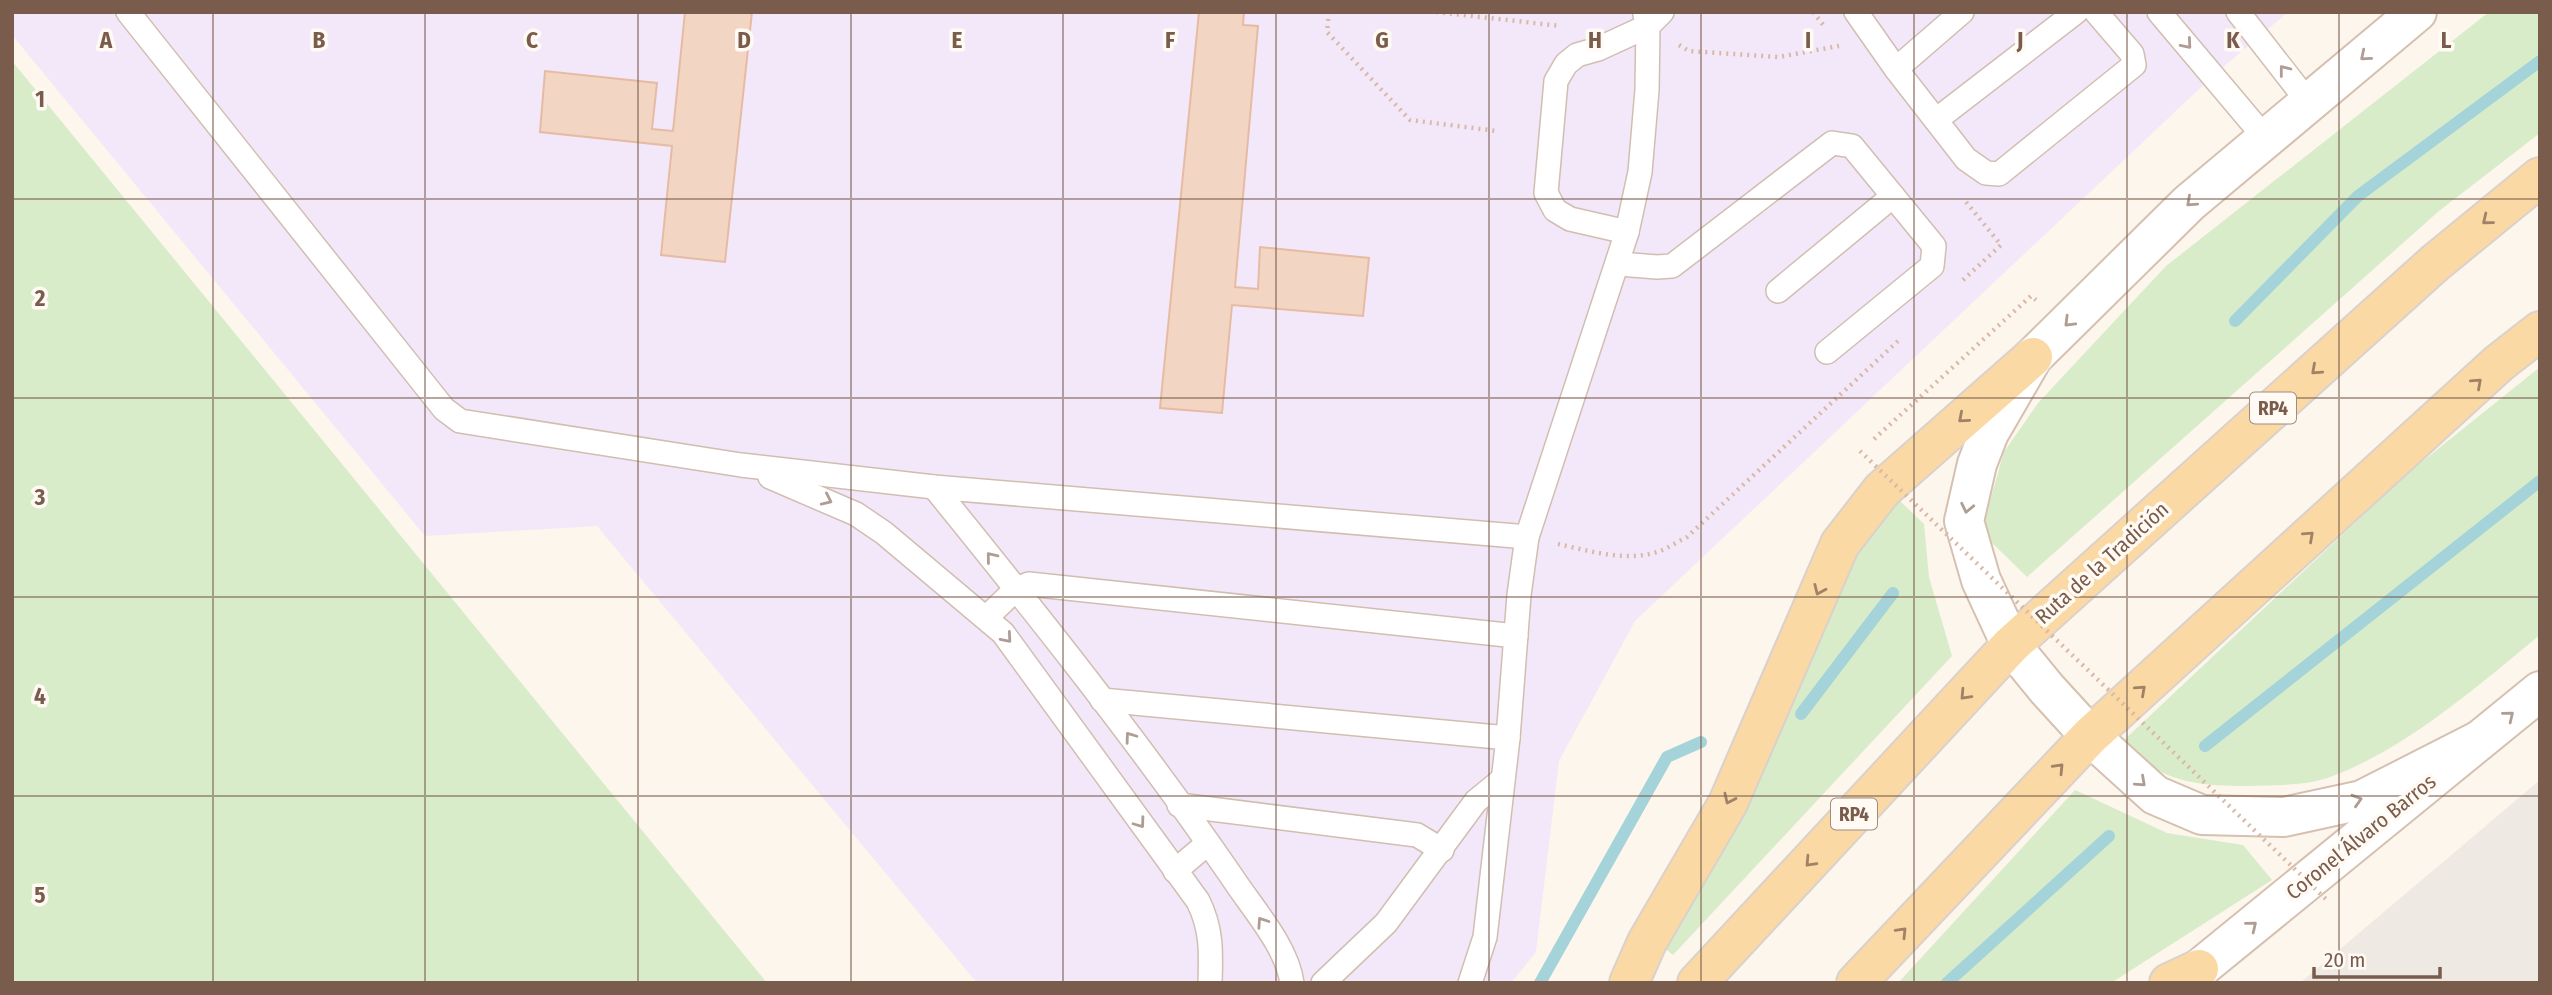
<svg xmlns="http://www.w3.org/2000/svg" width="2552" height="995" font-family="'Fira Sans Condensed',sans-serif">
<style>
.industrial{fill:#efe9e4}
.education{fill:#f3e8fa}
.green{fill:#d8ecc9}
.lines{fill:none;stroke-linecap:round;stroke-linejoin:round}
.stream{stroke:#a5d3da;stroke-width:12}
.building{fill:#f3d5c3;stroke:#e6bba3;stroke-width:2}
.lane-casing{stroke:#d1beb0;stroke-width:26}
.secondary-casing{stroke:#d6c0b0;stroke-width:42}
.primary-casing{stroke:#dad1cd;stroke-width:42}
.path{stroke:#d9b8a5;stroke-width:4.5;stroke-dasharray:2 5;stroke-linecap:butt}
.lane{stroke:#fff;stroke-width:23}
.secondary{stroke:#fff;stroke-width:38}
.primary{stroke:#fbd9a5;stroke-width:38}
.path-bridge{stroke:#d9b8a5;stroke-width:4.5;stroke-dasharray:2 5;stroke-linecap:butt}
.oneway{stroke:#af9d94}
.oneway2{stroke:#a18267}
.grid{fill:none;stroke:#7a5c4d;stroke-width:2;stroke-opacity:0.55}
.labels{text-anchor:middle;stroke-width:7;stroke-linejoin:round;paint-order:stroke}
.shield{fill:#fffaf3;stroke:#a28b7f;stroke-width:2}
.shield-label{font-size:19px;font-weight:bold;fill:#7a5c4d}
.street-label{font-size:21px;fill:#7a5c4d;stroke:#fffaf3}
.grid-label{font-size:23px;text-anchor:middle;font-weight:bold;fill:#7a5c4d;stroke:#fffaf3;stroke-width:7;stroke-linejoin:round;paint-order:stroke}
</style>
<rect width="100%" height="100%" fill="#fdf6ec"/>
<!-- industrial -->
<path class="industrial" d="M2540 780V983H2300Z"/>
<!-- education -->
<path class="education" d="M12 12H2288L2214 75 1635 621 1559 761 1536 952 1511 983H977L597 526 425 536 12 35Z"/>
<!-- green -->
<g class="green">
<path d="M2489 12H2540V133L2439 211 2027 577 1981 532 2004 452 2038 403 2166 266Z"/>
<path d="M12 61 767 983H12Z"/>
<path d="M2540 367V635C2479 685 2407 748 2333 776 2308 786 2276 785 2249 786 2216 786 2179 785 2151 766 2140 760 2131 750 2122 742L2408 473Z"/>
<path d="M1897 498 1924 524 1929 577 1952 656 1673 955 1664 948 1730 838 1776 742 1847 558Z"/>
<path d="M2075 790 2167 833 2243 845 2272 880 2111 983H1898Z"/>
</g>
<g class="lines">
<!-- stream -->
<g class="stream">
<path d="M2235 321 2358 196 2540 61"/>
<path d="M1801 714 1893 593"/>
<path d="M2205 746 2540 481"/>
<path d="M1540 983 1667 757 1701 742"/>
<path d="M1947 983 2109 836"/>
</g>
</g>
<!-- building -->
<g class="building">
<path d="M685 12H752L725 262 661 255 672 146 540 132 545 71 657 83 652 129 673 131Z"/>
<path d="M1199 12H1244L1243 25 1258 26 1235 287 1258 289 1260 247 1369 258 1363 316 1232 305 1222 413 1160 408Z"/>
</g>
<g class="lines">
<!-- lane casing -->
<g class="lane-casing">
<g id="lane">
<path d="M128 12 444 409 460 421 741 465 934 487 1527 537"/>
<path d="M1856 12 1896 69 1966 159 1986 173 1999 174 2134 65 2132 54 2096 12"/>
<path d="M2159 12 2266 139"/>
<path d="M2238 12 2309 103"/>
<path d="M1896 69 1962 12"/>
<path d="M1936 120 2076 12"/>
<path d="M1627 232 1570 219 1555 210 1546 193 1556 81 1566 64 1577 55 1598 49 1648 26 1645 15"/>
<path d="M1619 264 1657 267 1672 266 1832 143 1852 146 1934 246 1932 266 1827 352"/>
<path d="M1778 291 1893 196"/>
<path d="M770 477 856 514 884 533 1003 633 1198 901C1212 929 1211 952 1210 983"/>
<path d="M934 487C1037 614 1139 742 1232 877 1252 908 1287 946 1292 983"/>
<path d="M986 618 1016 589 1029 584 1516 636"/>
<path d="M1102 700 1508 738"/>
<path d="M1179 805 1417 835 1442 850"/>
<path d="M1175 871 1208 843"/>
<path d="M1323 983 1386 923 1476 801 1503 779"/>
<path d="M1470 983 1485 937 1508 738 1519 595 1527 537 1627 232 1640 172 1647 90 1648 26 1662 12"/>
</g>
</g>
<!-- secondary casing -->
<g class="secondary-casing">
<g id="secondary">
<path d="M2417 12 2189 203 2033 357 1989 433 1977 464 1964 521 1981 580 2011 645 2047 689 2090 736 2155 795 2202 815 2284 817 2362 800 2478 741"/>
<path d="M2182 983 2540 691"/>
</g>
</g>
<!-- primary casing -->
<g class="primary-casing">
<g id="primary">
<path d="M1629 983 1647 942 1728 803 1840 544 1882 490 2033 357"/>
<path d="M1697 983 2011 645 2435 263 2540 177"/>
<path d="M1856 983 2090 736 2499 363 2540 331"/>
<path d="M2169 983 2199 969"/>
</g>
</g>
<!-- path -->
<g class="path">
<path d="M1329 12 1327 32 1410 120 1497 131"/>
<path d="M1436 12 1561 26"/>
<path d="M1813 12 1824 26"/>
<path d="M1679 45 1689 51 1778 57 1839 46"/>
<path d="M1963 280 2001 245 1966 202"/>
<path d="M1874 439 2031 296 2036 300"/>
<path d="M1558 544C1590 551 1625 562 1657 552 1667 549 1677 542 1687 537L1898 341"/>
</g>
<!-- lane -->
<use href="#lane" class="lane"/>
<!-- secondary -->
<use href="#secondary" class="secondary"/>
<!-- primary -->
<use href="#primary" class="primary"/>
<!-- path-bridge -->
<path class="path-bridge" d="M1860 451 2328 901"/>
</g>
<!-- one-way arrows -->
<defs><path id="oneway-chevron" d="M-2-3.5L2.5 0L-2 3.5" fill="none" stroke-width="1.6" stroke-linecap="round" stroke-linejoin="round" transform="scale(1.75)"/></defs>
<g class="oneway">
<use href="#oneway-chevron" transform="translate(2187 44) rotate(49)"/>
<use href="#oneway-chevron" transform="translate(2365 56) rotate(140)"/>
<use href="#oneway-chevron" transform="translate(2284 70) rotate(-128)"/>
<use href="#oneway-chevron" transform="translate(2191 202) rotate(138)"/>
<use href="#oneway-chevron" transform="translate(2069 322) rotate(135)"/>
<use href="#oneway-chevron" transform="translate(827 500) rotate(25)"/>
<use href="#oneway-chevron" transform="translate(1967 508) rotate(102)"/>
<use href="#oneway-chevron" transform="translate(991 557) rotate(-129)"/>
<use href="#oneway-chevron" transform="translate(1007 638) rotate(49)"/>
<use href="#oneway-chevron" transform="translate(2509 716) rotate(-39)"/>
<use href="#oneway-chevron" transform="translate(1130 737) rotate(-126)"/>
<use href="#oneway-chevron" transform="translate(2141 782) rotate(42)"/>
<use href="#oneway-chevron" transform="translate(2357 800) rotate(-17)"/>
<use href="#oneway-chevron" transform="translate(1140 823) rotate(54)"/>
<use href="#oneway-chevron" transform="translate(1262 922) rotate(-124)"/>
<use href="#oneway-chevron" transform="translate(2252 926) rotate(-39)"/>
</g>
<g class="oneway2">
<use href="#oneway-chevron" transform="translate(2487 220) rotate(141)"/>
<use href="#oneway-chevron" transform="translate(2316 370) rotate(138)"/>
<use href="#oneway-chevron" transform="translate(2477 383) rotate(-42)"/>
<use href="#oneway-chevron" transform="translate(1963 418) rotate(139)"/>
<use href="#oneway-chevron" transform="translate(2309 536) rotate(-42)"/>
<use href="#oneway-chevron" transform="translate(1819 590) rotate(114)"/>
<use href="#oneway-chevron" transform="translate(2141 690) rotate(-42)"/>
<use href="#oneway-chevron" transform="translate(1965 695) rotate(133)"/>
<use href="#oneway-chevron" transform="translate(2059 768) rotate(-46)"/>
<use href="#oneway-chevron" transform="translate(1729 799) rotate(115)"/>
<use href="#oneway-chevron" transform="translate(1810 862) rotate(133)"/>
<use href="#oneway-chevron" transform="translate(1902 932) rotate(-46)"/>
</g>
<!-- grid -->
<path class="grid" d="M213 12V983M425 12V983M638 12V983M851 12V983M1063 12V983M1276 12V983M1489 12V983M1701 12V983M1914 12V983M2127 12V983M2339 12V983M12 199H2540M12 398H2540M12 597H2540M12 796H2540"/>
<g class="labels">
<!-- shield labels -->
<g class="shield">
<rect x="2250" y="392.5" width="46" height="31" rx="5"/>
<rect x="1831" y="798.5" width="46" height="31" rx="5"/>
</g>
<g class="shield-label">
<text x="2273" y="415">RP4</text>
<text x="1854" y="821">RP4</text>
</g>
<!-- street labels -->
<g class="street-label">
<text transform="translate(2102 563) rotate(-42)" y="7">Ruta de la Tradición</text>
<text transform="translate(2361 837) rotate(-39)" y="7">Coronel Álvaro Barros</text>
</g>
</g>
<g class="grid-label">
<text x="106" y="48">A</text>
<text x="319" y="48">B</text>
<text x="532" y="48">C</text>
<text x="744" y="48">D</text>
<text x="957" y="48">E</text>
<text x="1170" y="48">F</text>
<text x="1382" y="48">G</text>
<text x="1595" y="48">H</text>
<text x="1808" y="48">I</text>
<text x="2020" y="48">J</text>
<text x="2233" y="48">K</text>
<text x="2446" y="48">L</text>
<text x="40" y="107">1</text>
<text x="40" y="306">2</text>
<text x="40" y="505">3</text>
<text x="40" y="704">4</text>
<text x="40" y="903">5</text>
</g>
<!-- border -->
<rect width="2552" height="995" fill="none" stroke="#7a5c4d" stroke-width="28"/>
<!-- scale -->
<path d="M2314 967v10h126v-10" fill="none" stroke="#7a5c4d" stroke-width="3.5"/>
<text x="2324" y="967" font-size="21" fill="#7a5c4d" stroke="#fffaf3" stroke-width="5" paint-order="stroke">20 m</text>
</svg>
